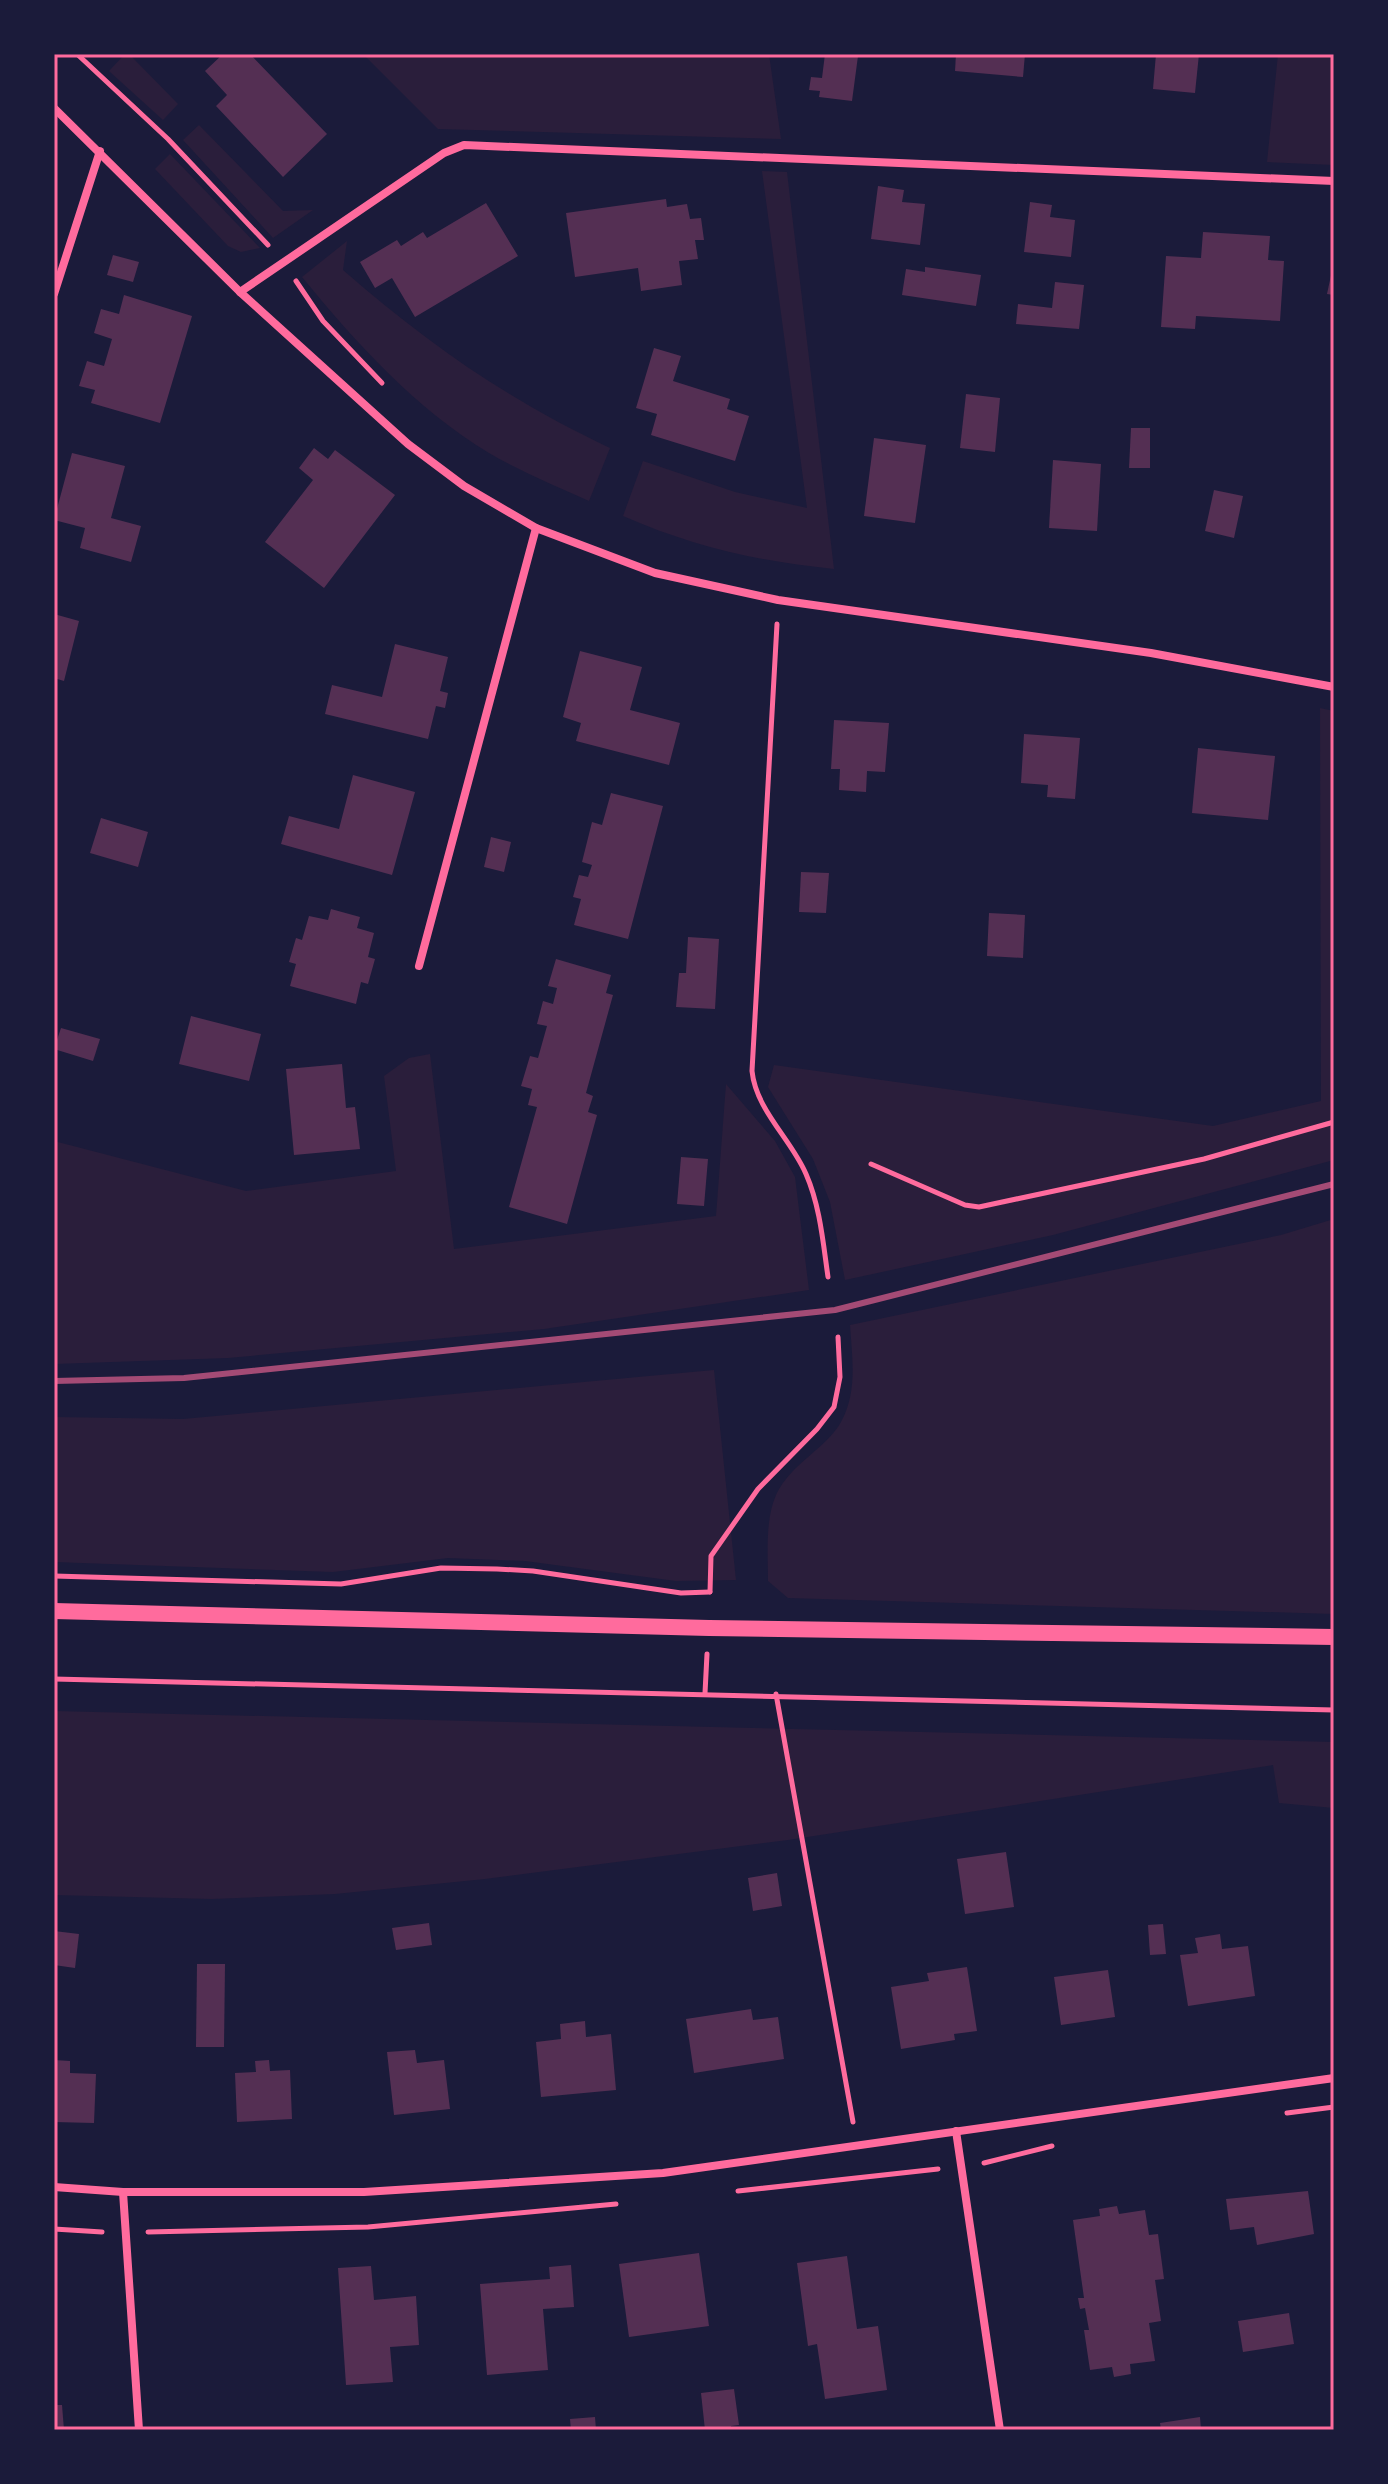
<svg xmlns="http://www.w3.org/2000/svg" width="1388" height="2484" font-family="Jost,sans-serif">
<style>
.green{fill:#2a1e3b}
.building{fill:#542f53}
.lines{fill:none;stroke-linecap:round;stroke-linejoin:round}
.path{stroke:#ff6b9d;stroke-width:5}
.minor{stroke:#ff6b9d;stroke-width:8}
.secondary{stroke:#ff6b9d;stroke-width:16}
.rail{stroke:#a44b75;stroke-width:6}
.neatline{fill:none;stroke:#ff6b9d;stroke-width:3}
</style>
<rect width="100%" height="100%" fill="#1b1b3a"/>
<!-- green -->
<g class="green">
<path d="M125 54H129L178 104 163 120 109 71Z"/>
<path d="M363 54H769L781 139 438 129Z"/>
<path d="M1278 54H1334V165L1267 162Z"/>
<path d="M199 125 283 211 313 210 273 238 183 140Z"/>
<path d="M170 154 260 248 241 252 228 246 155 169Z"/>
<path d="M762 171 787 172 834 569C757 561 694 547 623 516L643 461 735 492 807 508Z"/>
<path d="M347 241 343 270C428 344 508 400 610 448L589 501C556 486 521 472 489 453 416 409 356 343 302 277Z"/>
<path d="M1320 708 1334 711V1160L1053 1235 845 1280 830 1202 813 1159 768 1087 774 1065 1213 1126 1321 1101Z"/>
<path d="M430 1054 454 1249 716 1216 726 1084 775 1141 795 1177 809 1290 544 1329 228 1358 54 1364V1141L246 1191 396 1171 384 1076 409 1058Z"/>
<path d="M1334 1219V1614L788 1598 768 1581C768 1554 765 1520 776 1495 791 1463 826 1449 841 1422 858 1391 852 1357 850 1325L1281 1235Z"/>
<path d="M714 1370 736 1580 676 1581 525 1561 448 1558 333 1572 54 1562V1417L183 1419Z"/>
<path d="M54 1711 1334 1742V1808L1279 1803 1273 1765 788 1840 485 1879 335 1894 212 1899 54 1895Z"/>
</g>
<!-- building -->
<g class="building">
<path d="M223 54H250L327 134 283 177 216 106 227 95 205 71Z"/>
<path d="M825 54 858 56 852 101 819 97 820 91 809 90 811 77 822 78Z"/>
<path d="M956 54H1025L1023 77 955 71Z"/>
<path d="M1156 54H1199L1195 93 1153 89Z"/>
<path d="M878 186 904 190 902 202 925 204 920 245 871 239Z"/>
<path d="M666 199 667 207 687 204 690 219 701 218 704 240H695L698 259 679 261 682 285 641 291 638 268 575 277 566 213Z"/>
<path d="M1030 202 1052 205 1050 217 1075 220 1071 257 1024 252Z"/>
<path d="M486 203 518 256 415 317 392 278 375 288 360 262 397 240 401 246 423 232 427 238Z"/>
<path d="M1203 232 1270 236 1268 260 1284 261 1280 321 1196 316 1195 329 1161 327 1166 256 1201 258Z"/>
<path d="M113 255 139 262 133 282 107 275Z"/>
<path d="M1333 266H1334V295L1327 294Z"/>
<path d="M925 267 981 275 976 306 902 295 906 269 925 272Z"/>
<path d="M1055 282 1084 285 1079 329 1016 324 1018 304 1052 308Z"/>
<path d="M124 295 192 316 160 423 91 403 95 390 79 386 87 361 104 366 112 339 94 333 101 309 119 314Z"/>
<path d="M654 348 681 356 673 381 730 399 727 409 749 416 735 461 651 435 657 414 636 408Z"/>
<path d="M966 394 1000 398 995 452 960 448Z"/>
<path d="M1131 428H1150V468H1129Z"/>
<path d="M874 438 926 445 915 523 864 516Z"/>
<path d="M314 448 328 459 335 450 395 495 324 588 265 542 313 480 299 468Z"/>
<path d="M72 453 125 466 111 518 141 526 131 562 80 548 85 528 54 520Z"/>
<path d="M1053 460 1101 464 1097 531 1049 528Z"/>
<path d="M1214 490 1243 496 1234 538 1205 531Z"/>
<path d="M54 614 79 621 64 681 54 678Z"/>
<path d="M395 644 448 657 440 691 448 693 445 708 436 706 428 739 325 714 332 685 382 697Z"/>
<path d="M580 651 642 667 630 710 680 723 669 765 576 741 581 723 563 717Z"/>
<path d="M834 720 889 723 885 772 867 771 866 792 839 790 840 769H831Z"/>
<path d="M1024 734 1080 738 1075 799 1047 797 1048 785 1021 783Z"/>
<path d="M1198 748 1275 756 1268 820 1192 813Z"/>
<path d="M353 775 415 792 392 875 281 844 289 816 339 829Z"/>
<path d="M611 793 663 806 628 939 574 925 581 899 573 897 579 875 588 877 592 865 582 862 592 822 602 825Z"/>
<path d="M101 818 148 832 138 867 90 853Z"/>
<path d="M491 837 511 842 504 872 484 867Z"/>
<path d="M801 872 829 873 826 913 799 912Z"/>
<path d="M331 909 360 917 357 928 374 933 368 957 375 959 368 984 361 982 356 1004 290 986 296 964 289 962 296 938 302 940 309 916 328 920Z"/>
<path d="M989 913 1025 915 1023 958 987 956Z"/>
<path d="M688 937 719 939 715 1009 676 1007 679 973H686Z"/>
<path d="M556 959 611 975 606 993 613 995 586 1093 593 1096 588 1112 597 1115 567 1224 509 1207 537 1107 528 1105 532 1089 521 1086 530 1056 538 1058 547 1026 537 1024 543 1001 553 1004 557 988 548 986Z"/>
<path d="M191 1016 261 1034 249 1081 179 1064Z"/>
<path d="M61 1028 100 1039 93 1061 54 1049Z"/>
<path d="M342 1064 346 1108 355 1107 360 1149 294 1155 286 1069Z"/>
<path d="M681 1157 708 1159 704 1206 677 1204Z"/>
<path d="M1006 1852 1014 1907 965 1914 957 1859Z"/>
<path d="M777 1873 782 1906 753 1911 748 1878Z"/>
<path d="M429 1923 432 1945 396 1950 392 1928Z"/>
<path d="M1163 1924 1166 1954 1150 1955 1148 1925Z"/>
<path d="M54 1931 79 1934 75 1968 54 1965Z"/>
<path d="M1220 1934 1222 1949 1248 1946 1255 1996 1188 2006 1180 1955 1198 1953 1195 1938Z"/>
<path d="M197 1964H225L224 2047H196Z"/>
<path d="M967 1967 977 2031 954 2034 955 2040 901 2049 891 1987 929 1981 927 1973Z"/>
<path d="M1108 1970 1115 2017 1061 2025 1054 1977Z"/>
<path d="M751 2009 753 2020 778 2017 784 2059 694 2073 686 2019Z"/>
<path d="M585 2021 586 2037 611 2034 616 2090 541 2097 536 2042 561 2039 560 2024Z"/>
<path d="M415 2050 417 2063 444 2060 450 2109 394 2115 387 2052Z"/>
<path d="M54 2060 70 2061V2073L96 2074 94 2123 54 2122Z"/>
<path d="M269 2060 270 2071 290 2070 292 2119 237 2122 235 2073 256 2072 255 2061Z"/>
<path d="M1308 2191 1314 2234 1257 2245 1254 2227 1230 2230 1226 2199Z"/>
<path d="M1117 2206 1119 2214 1145 2210 1149 2235 1158 2234 1164 2279 1155 2280 1161 2321 1149 2323 1155 2361 1130 2364 1131 2374 1114 2377 1112 2367 1090 2370 1084 2330H1089L1085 2308 1080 2309 1078 2298H1084L1073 2220 1100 2216 1099 2209Z"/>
<path d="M699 2253 709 2326 629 2337 619 2264Z"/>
<path d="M847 2256 857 2329 878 2326 887 2390 825 2399 817 2344 808 2346 797 2263Z"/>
<path d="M571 2265 574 2307 543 2309 548 2370 487 2375 480 2284 550 2279 549 2267Z"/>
<path d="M371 2266 374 2300 416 2296 419 2345 390 2347 393 2382 346 2385 338 2268Z"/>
<path d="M1289 2313 1294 2344 1243 2352 1238 2321Z"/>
<path d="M734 2389 739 2425 731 2426V2430H705L701 2393Z"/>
<path d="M54 2405H62L64 2430H54Z"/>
<path d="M595 2417 596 2430H571L570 2419Z"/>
<path d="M1200 2417 1201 2430H1161L1160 2423Z"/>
</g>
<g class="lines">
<!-- path -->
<g class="path">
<path d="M77 54 168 139 268 245"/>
<path d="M296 281 323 321 382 383"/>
<path d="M777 624 752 1071C756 1110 791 1139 806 1174 820 1206 823 1242 828 1277"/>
<path d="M871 1164 965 1205 979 1207 1204 1159 1334 1122"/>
<path d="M54 1576 341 1584 441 1568 497 1569 533 1571 681 1593 710 1592"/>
<path d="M710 1592 711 1556 758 1489 817 1429 834 1407 840 1377 838 1337"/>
<path d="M54 1679 1334 1710"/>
<path d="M705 1693 707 1654"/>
<path d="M776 1694 853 2122"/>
<path d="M1287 2113 1334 2107"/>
<path d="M984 2163 1052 2146"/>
<path d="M738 2191 938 2169"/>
<path d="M54 2229 102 2232"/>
<path d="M148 2232 368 2227 616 2204"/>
</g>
<!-- minor -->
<g class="minor">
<path d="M54 108 240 292 408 444 464 486 536 528 655 573 778 600 1151 653 1334 687"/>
<path d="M240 292 444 153 464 145 1334 181"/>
<path d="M54 294 100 151"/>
<path d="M419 966 536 528"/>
<path d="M956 2131 1000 2430"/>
<path d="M54 2187 123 2192H364L663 2173 1334 2078"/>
<path d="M123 2192 139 2430"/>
</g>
<!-- secondary -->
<path class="secondary" d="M54 1611 709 1628 1334 1637"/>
<!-- rail -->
<path class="rail" d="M54 1381 184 1378 835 1310 1334 1184"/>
</g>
<!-- border -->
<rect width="1388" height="2484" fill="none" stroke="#1b1b3a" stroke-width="112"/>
<rect x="56" y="56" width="1276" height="2372" class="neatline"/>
</svg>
